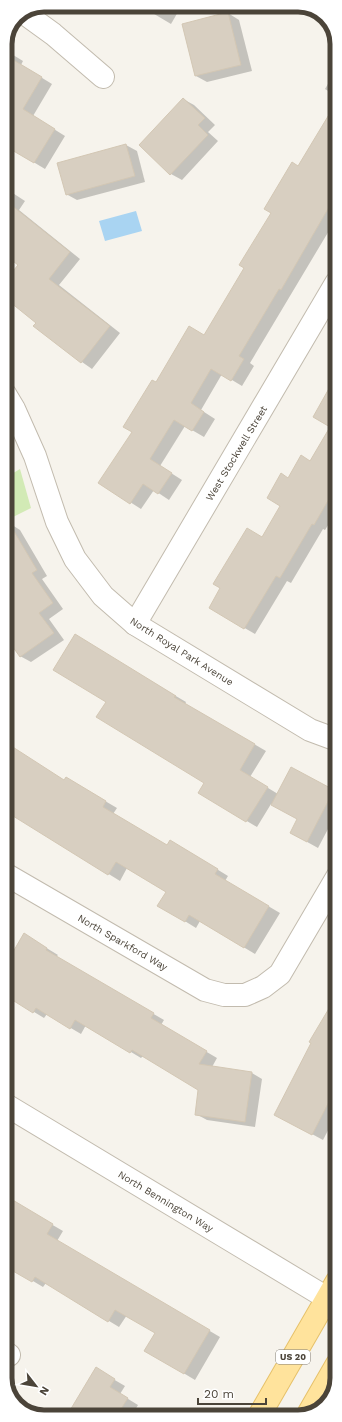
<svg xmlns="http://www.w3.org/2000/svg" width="342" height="1422" font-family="'Work Sans',sans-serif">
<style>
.green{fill:#d2eab5}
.water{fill:#a9d4f2}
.shadow{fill:#0003}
.building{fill:#d8cfc1;stroke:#d3c7b4}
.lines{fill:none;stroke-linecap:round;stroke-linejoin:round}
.minor-casing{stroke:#c2bbae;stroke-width:24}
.tertiary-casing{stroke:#c2bbae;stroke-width:24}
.primary-casing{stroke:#e6c16a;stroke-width:24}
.minor{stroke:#fff;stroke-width:22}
.tertiary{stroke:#fff;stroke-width:22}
.primary{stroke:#ffe39c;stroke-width:22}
.labels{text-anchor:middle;stroke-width:3;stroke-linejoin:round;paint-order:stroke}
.shield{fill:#fff;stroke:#817c74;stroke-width:1}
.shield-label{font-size:9px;font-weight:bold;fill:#4b4439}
.street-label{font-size:10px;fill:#4b4439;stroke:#fff}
.rim{fill:none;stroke:#4b4439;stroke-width:5}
</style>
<rect width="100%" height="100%" fill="#f6f3ec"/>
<!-- green -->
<path class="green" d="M20 469 31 508 5 521V478Z"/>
<!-- water -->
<path class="water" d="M136 211 142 231 105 241 99 221Z"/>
<!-- shadow -->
<g class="shadow">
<path d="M139 5H182L171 24Z"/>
<path d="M228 13 239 20 252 71 207 82 196 76Z"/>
<path d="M5 50 23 61 21 65 52 84 33 116 65 136 45 169 5 145Z"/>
<path d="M336 70V96L325 89Z"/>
<path d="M183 99 194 105 215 125 208 132 218 141 182 180 171 174 140 145Z"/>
<path d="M336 105V219L250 363 254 366 242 386 222 374 201 410 215 419 204 437 185 426 160 466 182 480 169 500 154 490 141 509 100 483 133 432 156 383 204 336 245 268 299 167Z"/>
<path d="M126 145 137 151 145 182 77 200 66 194Z"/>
<path d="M5 188 25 201 19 210 80 259 59 285 120 333 92 369 82 362 35 326 37 323 19 265 5 253Z"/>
<path d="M336 379 337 511 325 530 323 529 291 583 287 581 255 634 210 608 262 538 282 505 288 479 311 462 331 427 314 417Z"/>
<path d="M5 472 9 477 5 479Z"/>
<path d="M9 523 20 530 47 576 42 579 63 609 49 619 64 640 31 662 20 656Z"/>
<path d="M85 642 186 702 185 704 266 751 250 777 278 794 291 768 337 793V812L318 848 291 833 299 819 271 804 257 827 200 793 205 783 107 702Z"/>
<path d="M66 778 117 808 113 814 167 846 181 847 228 876 225 881 280 913 255 954 200 921 196 928 159 905 167 892 127 868 120 881 5 810 65 781Z"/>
<path d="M35 941 58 955 56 957 164 1020 161 1025 217 1058 212 1067 252 1073 262 1079 255 1127 207 1120 196 1114 200 1090 143 1056 141 1058 86 1025 81 1034 47 1014 44 1018 6 995 5 948 13 953Z"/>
<path d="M337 997V1113L323 1140 286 1120Z"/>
<path d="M6 1198 63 1231 57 1241 220 1337 195 1380 145 1350 156 1333 127 1315 119 1327 46 1283 43 1287 6 1265V1255L10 1247 6 1245Z"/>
<path d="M96 1369 125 1386 120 1394 138 1405 131 1417H67Z"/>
</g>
<!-- building -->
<g class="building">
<path d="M228 12 241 65 195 76 182 24Z"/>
<path d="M5 55 42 77 23 109 55 129 34 163 5 146Z"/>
<path d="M183 98 205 118 198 125 208 135 170 175 139 145Z"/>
<path d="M336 103V195L281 290 279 289 239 356 244 359 231 381 211 369 191 403 204 412 192 431 174 420 150 459 172 473 158 494 143 484 130 504 98 483 132 432 123 427 152 380 156 382 189 326 204 335 244 268 239 265 271 213 264 209 292 162 298 166Z"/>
<path d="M126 144 135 176 66 195 57 163Z"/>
<path d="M5 200 70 252 49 279 110 326 81 363 33 326 36 323 5 298V281L18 265 5 255Z"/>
<path d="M336 376 337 485 314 525 312 524 280 578 276 576 244 629 209 608 220 588 213 584 247 528 262 537 280 506 267 498 281 473 288 478 301 455 310 461 330 427 313 417Z"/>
<path d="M5 516 37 570 32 573 53 603 39 613 54 633 20 657 5 636Z"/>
<path d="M75 634 176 696 174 697 255 744 240 770 268 787 246 822 198 793 204 783 96 717 106 702 53 670Z"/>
<path d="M5 742 64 780 66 777 106 801 103 807 167 845 170 840 218 869 215 874 269 906 244 948 189 915 185 922 157 906 166 892 116 862 108 875 5 811Z"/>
<path d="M291 767 334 790 307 842 290 833 297 819 271 805Z"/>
<path d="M24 933 47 948 46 950 154 1013 151 1018 207 1051 199 1064 252 1072 245 1122 195 1115 198 1090 132 1050 130 1053 75 1020 70 1029 36 1008 33 1013 6 996 5 947 13 952Z"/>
<path d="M337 995V1086L312 1135 274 1115 311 1043 309 1042Z"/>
<path d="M6 1196 53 1224 47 1234 210 1330 184 1374 144 1351 155 1333 115 1310 108 1322 35 1277 32 1282 6 1267Z"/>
<path d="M96 1367 115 1379 110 1387 128 1398 116 1417H66Z"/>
</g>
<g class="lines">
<!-- minor casing -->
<g class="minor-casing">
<g id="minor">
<path d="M24 13 53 34 103 77"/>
<path d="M5 394 14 409 35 456 57 522 75 559 103 596 135 624 310 730 337 740"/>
<path d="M135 624 336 283"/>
<path d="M5 874 205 990 224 995H245L263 987 280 974 337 877"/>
<path d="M6 1353 9 1355"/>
</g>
</g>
<!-- tertiary casing -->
<g class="tertiary-casing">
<path id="tertiary" d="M6 1105 327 1298"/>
</g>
<!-- primary casing -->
<g class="primary-casing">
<g id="primary">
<path d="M259 1416 337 1281"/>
<path d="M307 1416 337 1364"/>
</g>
</g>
<!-- minor -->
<use href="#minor" class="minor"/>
<!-- tertiary -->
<use href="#tertiary" class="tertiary"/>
<!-- primary -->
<use href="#primary" class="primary"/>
</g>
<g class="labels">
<!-- shield labels -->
<rect class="shield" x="276" y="1350" width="34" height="14" rx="3"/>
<g class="shield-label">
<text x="293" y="1360">US 20</text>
</g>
<!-- street labels -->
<g class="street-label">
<text transform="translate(236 453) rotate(-59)" y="4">West Stockwell Street</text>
<text transform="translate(182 651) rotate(32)" y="4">North Royal Park Avenue</text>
<text transform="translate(123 942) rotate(30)" y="4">North Sparkford Way</text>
<text transform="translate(166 1201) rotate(31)" y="4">North Bennington Way</text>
</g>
</g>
<!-- crop -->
<path d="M0 0H342V1422H0ZM44 12H298A32 32 0 0 1 330 44V1378A32 32 0 0 1 298 1410H44A32 32 0 0 1 12 1378V44A32 32 0 0 1 44 12Z" fill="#fff" fill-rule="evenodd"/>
<path class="rim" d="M44 12H298A32 32 0 0 1 330 44V1378A32 32 0 0 1 298 1410H44A32 32 0 0 1 12 1378V44A32 32 0 0 1 44 12Z"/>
<!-- north arrow -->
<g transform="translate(36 1386) rotate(121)" stroke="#ffffff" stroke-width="3" paint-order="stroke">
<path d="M0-3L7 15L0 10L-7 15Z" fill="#4b4439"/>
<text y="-6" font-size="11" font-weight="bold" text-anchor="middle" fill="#4b4439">N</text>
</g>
<!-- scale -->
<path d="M198 1398v6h68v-6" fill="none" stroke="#4b4439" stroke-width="2"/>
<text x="204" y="1398" font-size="12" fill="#4b4439" stroke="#ffffff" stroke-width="3" paint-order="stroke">20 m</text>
</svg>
